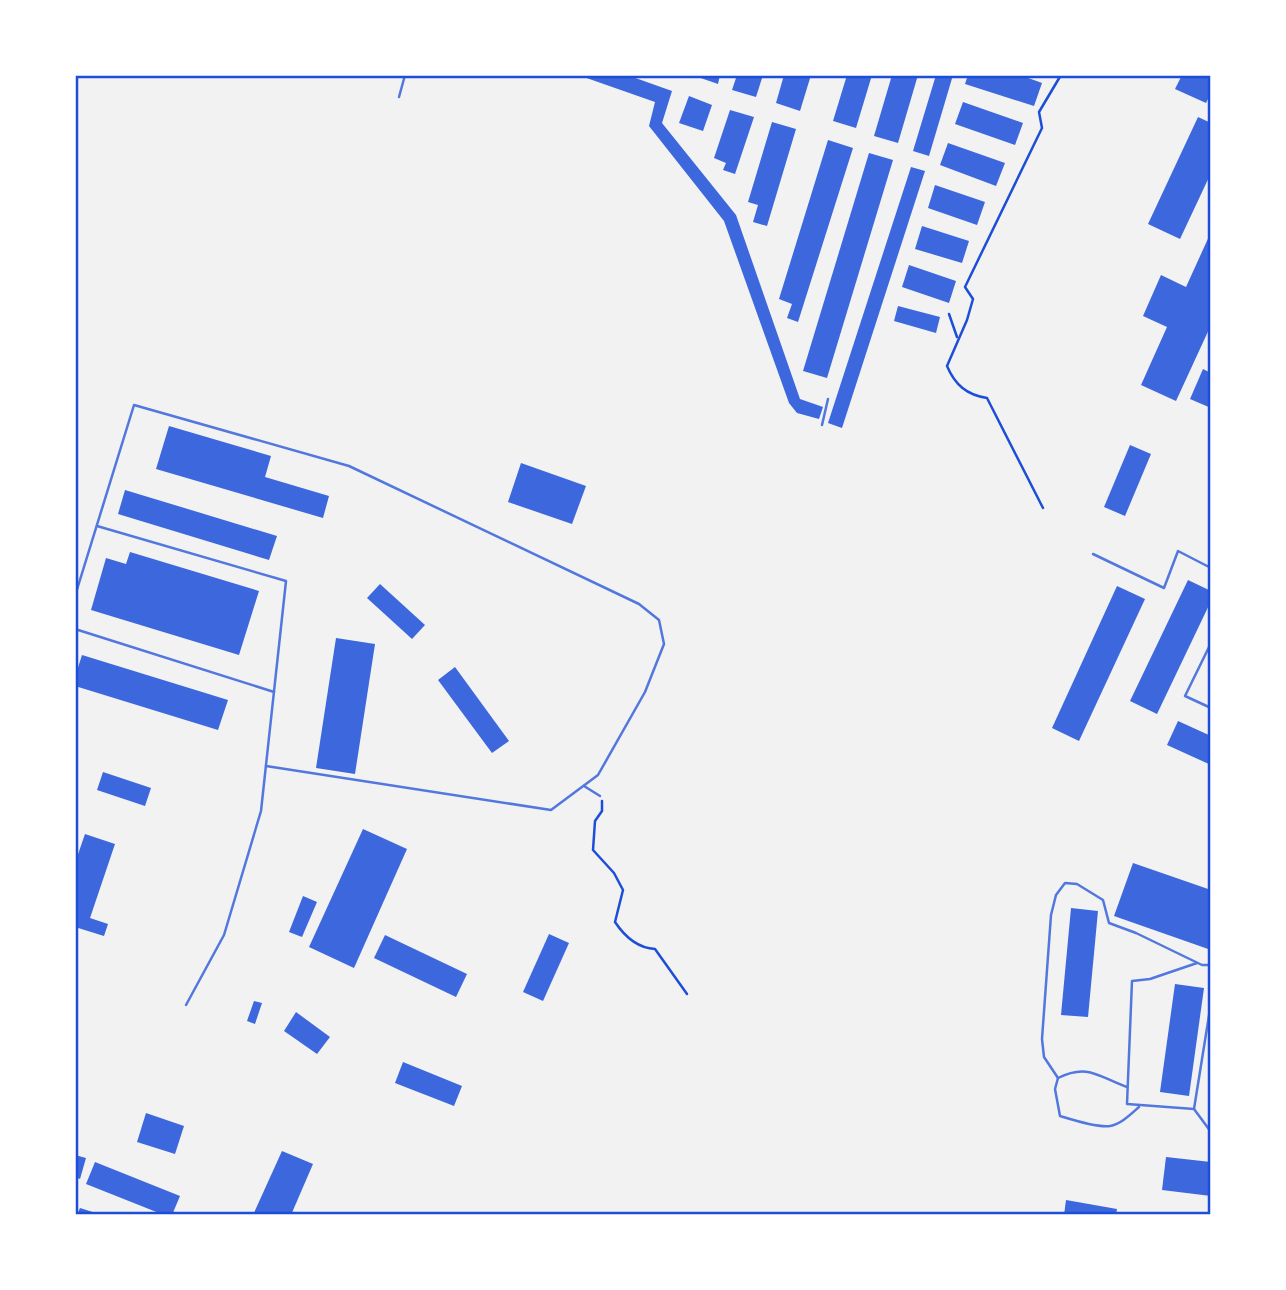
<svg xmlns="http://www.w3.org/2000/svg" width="1286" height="1290" font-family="'Playfair Display',serif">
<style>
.building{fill:#3d67dc}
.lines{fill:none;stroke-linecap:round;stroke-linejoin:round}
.path{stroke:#1d4ed8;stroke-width:2.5}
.service{stroke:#5277de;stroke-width:2.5}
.neatline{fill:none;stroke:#1d4ed8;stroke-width:2.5}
</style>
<rect width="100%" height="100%" fill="#f2f2f2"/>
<!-- building -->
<g class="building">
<path d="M578 75H627L672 91 662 123 736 215 800 399 823 407 819 419 797 413 789 403 724 221 649 126 655 102Z"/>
<path d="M692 75H720L718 84Z"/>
<path d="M737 75H763L756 97 732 90Z"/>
<path d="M784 75H811L800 111 776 103Z"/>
<path d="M847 75H872L856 128 833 121Z"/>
<path d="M892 75H918L898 143 874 136Z"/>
<path d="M936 75H953L929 156 913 151Z"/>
<path d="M968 75H1020L1042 83 1034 106 965 84Z"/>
<path d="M1182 75H1211V93L1206 103 1175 89Z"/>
<path d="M689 96 712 105 703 131 679 123Z"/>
<path d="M963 102 1023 123 1015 145 955 124Z"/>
<path d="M730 110 754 117 735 174 723 170 726 163 714 158Z"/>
<path d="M1198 117 1211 123V173L1180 239 1148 224Z"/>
<path d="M772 122 796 129 767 226 753 222 758 205 748 202Z"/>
<path d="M828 140 853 148 798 322 787 318 792 304 779 299Z"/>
<path d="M948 143 1005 163 996 186 940 165Z"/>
<path d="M869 153 893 160 827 378 803 371Z"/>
<path d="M911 167 925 171 842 428 828 423Z"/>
<path d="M935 185 985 202 977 225 928 208Z"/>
<path d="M922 226 969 241 962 263 915 249Z"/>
<path d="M1211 232V325L1176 401 1141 385 1167 327 1143 316 1161 275 1186 287Z"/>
<path d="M909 265 956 281 949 303 902 287Z"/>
<path d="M898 306 940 317 936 333 894 321Z"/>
<path d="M1203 369 1211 373V408L1190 399Z"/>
<path d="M169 426 271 456 265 477 329 496 323 518 156 469Z"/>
<path d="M1130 445 1151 454 1125 516 1104 507Z"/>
<path d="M521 463 586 486 572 524 508 502Z"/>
<path d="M125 490 277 536 269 560 118 514Z"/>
<path d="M130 552 259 591 239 655 91 610 106 558 126 564Z"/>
<path d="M1188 580 1211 591V601L1157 714 1130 701Z"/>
<path d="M380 584 425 625 412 639 367 598Z"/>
<path d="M1117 586 1145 599 1079 741 1052 728Z"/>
<path d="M336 638 375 644 355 774 316 768Z"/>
<path d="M82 655 228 700 218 730 75 686V677Z"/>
<path d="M455 667 509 741 492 753 438 680Z"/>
<path d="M1178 721 1211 736V765L1167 745Z"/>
<path d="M103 772 151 788 145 806 97 790Z"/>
<path d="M363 829 407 849 354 968 309 947Z"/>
<path d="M85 834 115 844 90 918 108 924 104 936 75 927V863Z"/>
<path d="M1133 863 1211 890V950L1114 916Z"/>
<path d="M303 896 317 902 302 937 289 932Z"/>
<path d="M1071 908 1098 911 1088 1017 1061 1015Z"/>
<path d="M549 934 569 943 543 1001 523 992Z"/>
<path d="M385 935 467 974 456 997 374 958Z"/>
<path d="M1175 984 1204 988 1189 1096 1160 1092Z"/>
<path d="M254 1001 262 1003 255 1024 247 1021Z"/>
<path d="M296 1012 330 1037 317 1054 284 1031Z"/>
<path d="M403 1062 462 1086 454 1106 395 1083Z"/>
<path d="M146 1113 184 1126 175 1154 137 1142Z"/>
<path d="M282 1151 313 1164 291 1215H253Z"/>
<path d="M75 1155 86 1158 80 1179 75 1177Z"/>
<path d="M1166 1157 1211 1162V1196L1162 1190Z"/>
<path d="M95 1162 180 1196 172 1215H164L86 1184Z"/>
<path d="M1066 1200 1117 1209 1116 1215H1064Z"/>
<path d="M80 1208 99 1214V1215H77Z"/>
</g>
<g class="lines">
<!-- path -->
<g class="path">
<path d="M949 314 957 337"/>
<path d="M1043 508 987 398C967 395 955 385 947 366L967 320 973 299 965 287 1042 128 1039 112 1061 75"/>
<path d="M602 801V811L595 821 593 850 614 873 623 890 615 922C625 937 637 948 655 949L687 994"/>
</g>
<!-- service -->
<g class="service">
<path d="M399 97 405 75"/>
<path d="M822 425 828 399"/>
<path d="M97 526 286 581 261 811 224 935 186 1005"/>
<path d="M1093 554 1164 588 1178 551 1211 568"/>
<path d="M75 596 134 405 349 466 639 604 659 620 664 644 645 692 598 775 551 810 266 766"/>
<path d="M75 629 274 692"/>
<path d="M1211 643 1185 696 1211 708"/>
<path d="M584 786 600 796"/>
<path d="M1197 963 1150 979 1132 981 1127 1104 1194 1109 1211 1132"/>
<path d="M1058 1078 1044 1057 1042 1039 1051 915 1056 895 1065 883 1077 884 1103 900 1109 923 1136 933 1202 965H1211"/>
<path d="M1127 1087C1099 1077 1088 1063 1058 1078L1055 1089 1060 1116C1073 1120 1097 1128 1110 1126 1121 1124 1131 1114 1139 1107"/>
<path d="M1194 1109 1211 1003"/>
</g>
</g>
<!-- border -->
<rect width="1286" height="1290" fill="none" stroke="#ffffff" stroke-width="154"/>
<rect x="77" y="77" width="1132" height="1136" class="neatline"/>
</svg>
